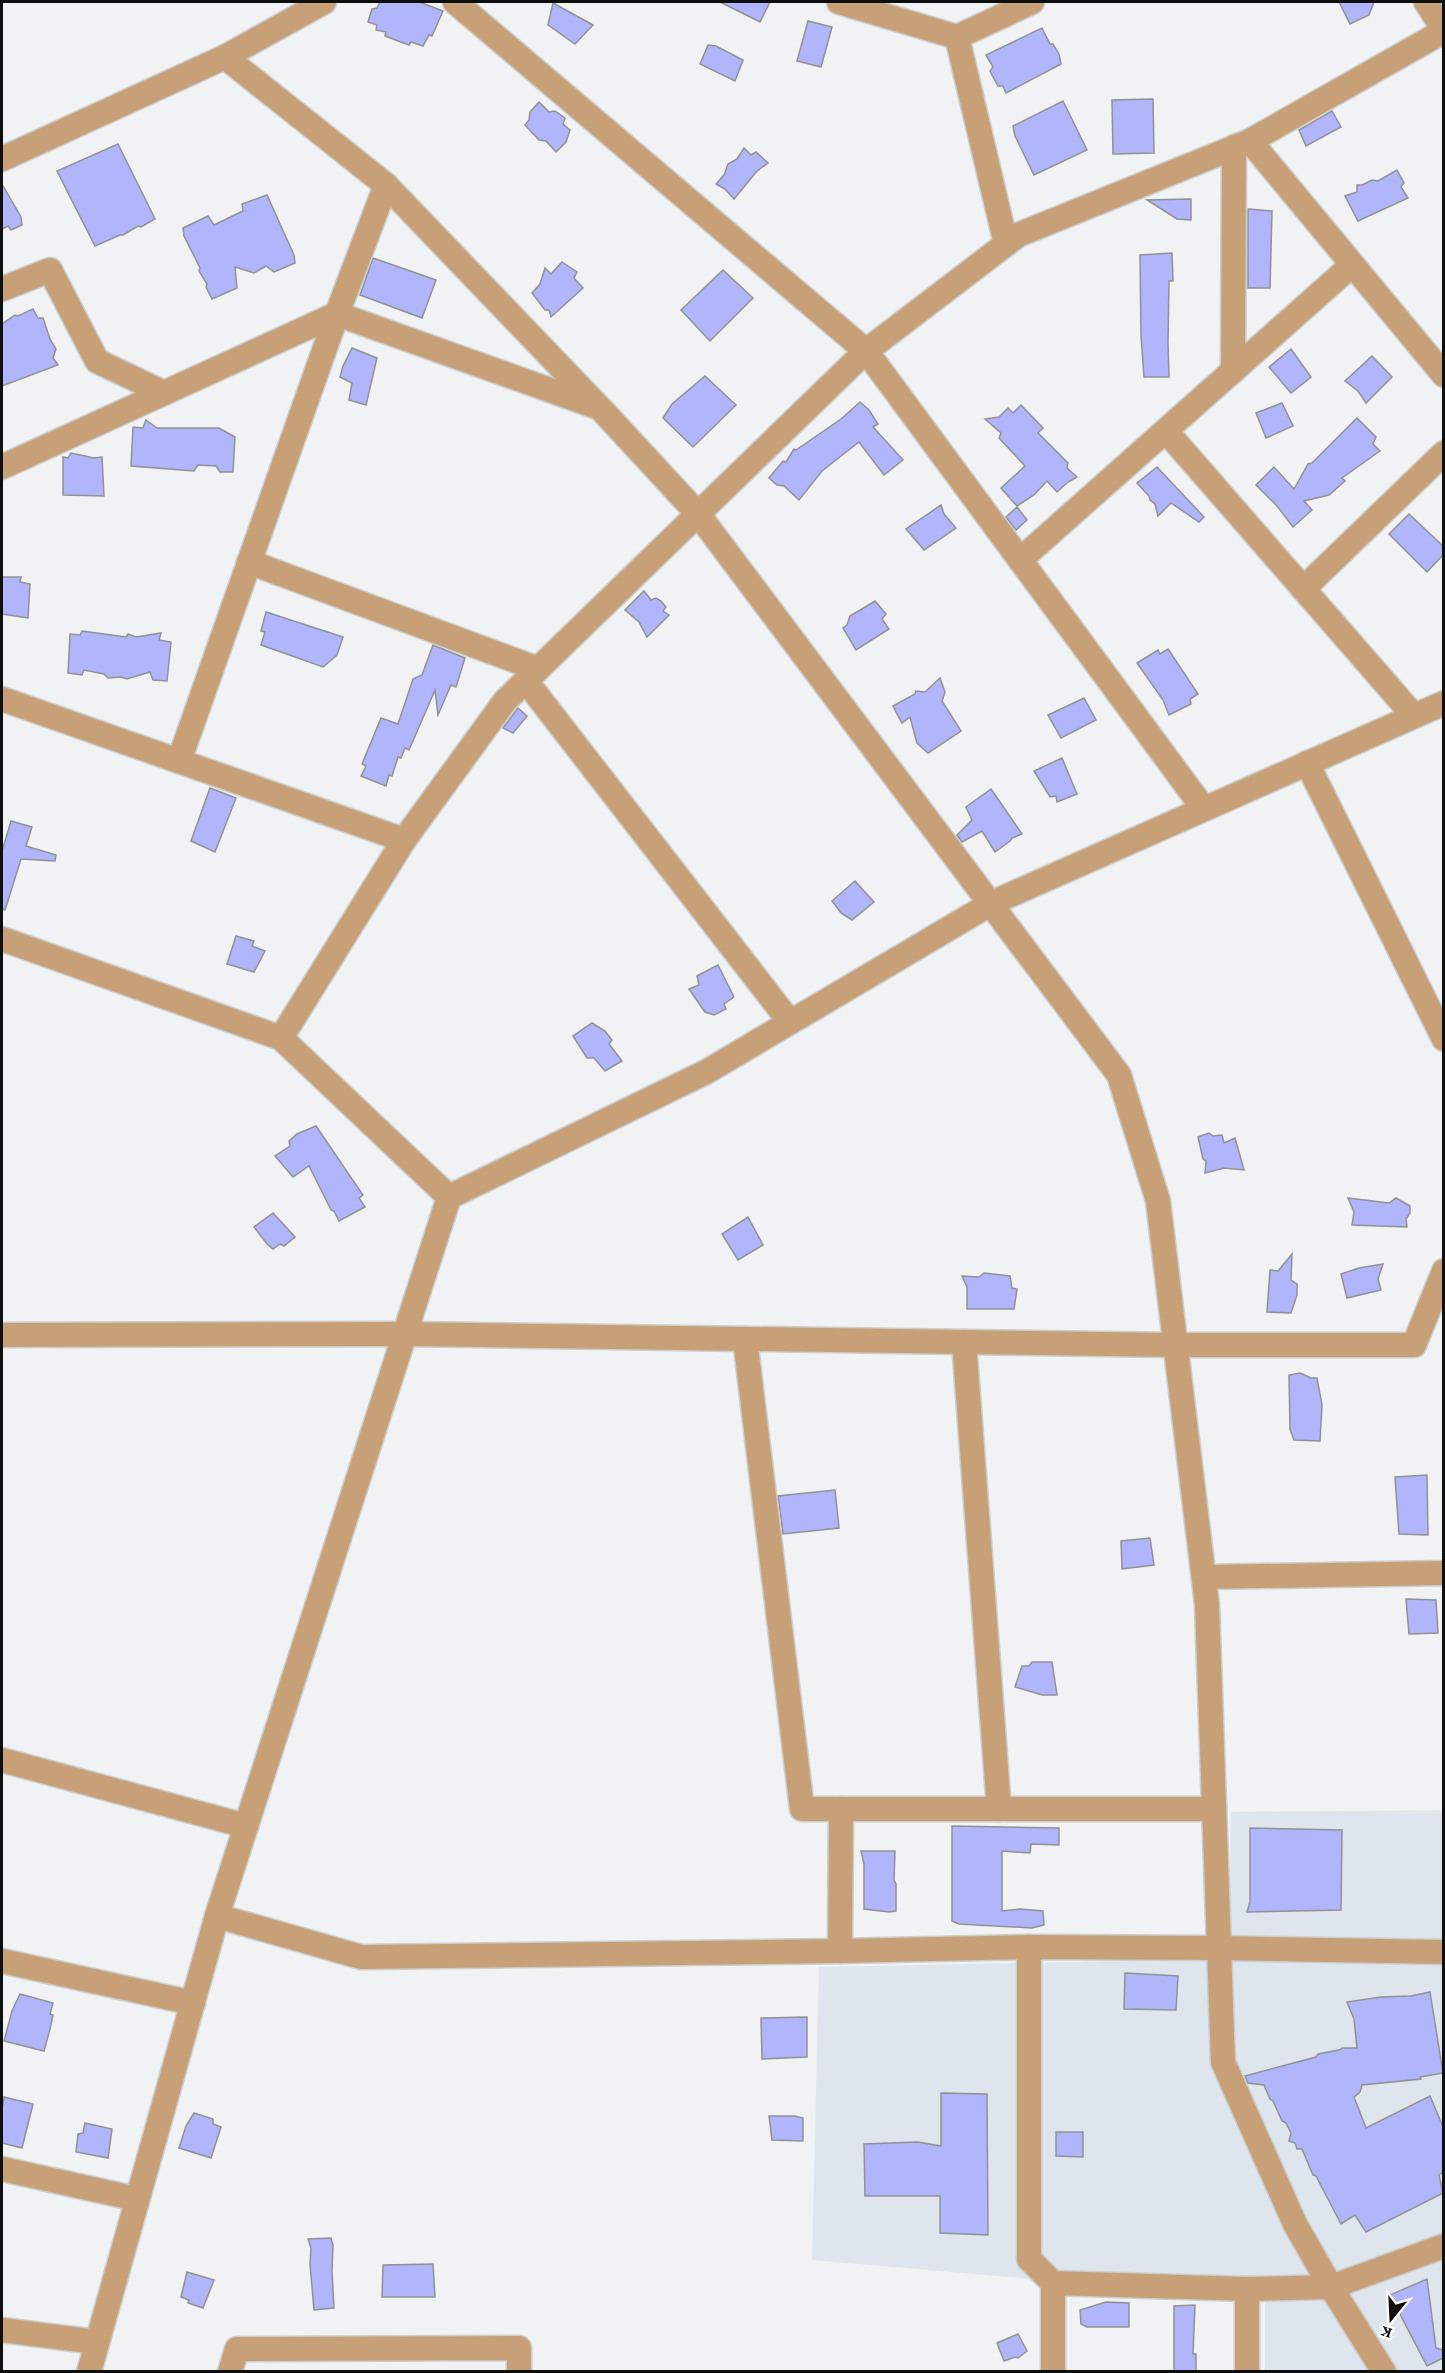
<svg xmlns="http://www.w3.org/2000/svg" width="1445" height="2373" font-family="'Crimson Pro',serif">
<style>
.built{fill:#dee5ed}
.building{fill:#b1b5fb;stroke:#919193;stroke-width:1.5}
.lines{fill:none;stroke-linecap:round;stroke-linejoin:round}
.minor-casing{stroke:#cccece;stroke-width:27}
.minor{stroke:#c7a078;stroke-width:24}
</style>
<rect width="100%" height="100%" fill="#f0f2f3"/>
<!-- built -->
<path class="built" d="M1443 1810V2371H1265V2299L812 2260 819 1967 1229 1959 1231 1812Z"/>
<!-- building -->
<g class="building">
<path d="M380 2H419L443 11 432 36 429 35 423 46 411 42 409 45 385 36 386 32 376 30 377 25 368 22 372 9 377 8Z"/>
<path d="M720 2H770L760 22Z"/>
<path d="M1339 2H1374L1369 15 1350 24Z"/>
<path d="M553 3 593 25 575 44 548 25Z"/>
<path d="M808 21 832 27 821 67 797 61Z"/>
<path d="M1042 28 1050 44H1053L1059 54 1061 64 1006 93 1003 86H998L990 71 993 67 986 55Z"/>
<path d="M708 45 716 46 743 60 735 81 700 64Z"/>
<path d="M1153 99 1154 153 1113 154 1112 100Z"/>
<path d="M1063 101 1087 150 1034 175 1015 136 1013 126Z"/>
<path d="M539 102 549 112 555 111 565 118 563 124 570 130 566 142 556 152 546 141 539 140 525 125 529 120 530 112Z"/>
<path d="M1332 111 1341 127 1306 146 1299 130Z"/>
<path d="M118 144 155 219 141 227 138 226 123 235H120L95 246 57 171Z"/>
<path d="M744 148 751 155 756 152 768 163 757 171 734 199 725 189 716 184 724 175 728 164 737 159Z"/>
<path d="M1397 170 1404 183 1401 187 1408 198 1358 221 1345 196 1357 192V185H1362L1372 180 1378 181Z"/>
<path d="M2 184 21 217 22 225 11 230 8 226 2 229Z"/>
<path d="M267 195 294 255 295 263 274 272 266 266 254 273 235 267 237 288 212 299 206 287 207 284 199 271 200 268 184 236 183 228 208 216 214 225 243 211 242 204Z"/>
<path d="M1191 199V220L1177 219 1147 200Z"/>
<path d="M1248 209 1272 211 1270 288H1248Z"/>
<path d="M1172 253 1173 281H1169L1168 342 1169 377H1144L1141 336 1140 255Z"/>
<path d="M373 258 436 280 422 318 360 295Z"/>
<path d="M562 262 577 272 574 278 583 288 551 317 549 310H545L532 293 540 284 545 268 551 274Z"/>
<path d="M723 270 753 298 710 341 681 310Z"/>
<path d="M33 309 38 318H43L50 339 56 349 53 358 58 365 2 386V324L15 315 18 316Z"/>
<path d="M352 348 377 358 366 405 349 400 352 383 340 377 343 366Z"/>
<path d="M1291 349 1311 377 1291 393 1269 367Z"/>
<path d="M1372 356 1392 377 1366 403 1358 391 1345 381Z"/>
<path d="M705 376 736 405 693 447 663 418 672 404Z"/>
<path d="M860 402 869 410 878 424 873 427 903 460 884 475 859 442 822 471 799 500 784 486 777 485 769 478 783 461 786 462 794 449 796 450 841 419Z"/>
<path d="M1282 403 1293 426 1266 438 1256 413Z"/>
<path d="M1021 405 1043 428 1038 433 1068 463 1067 468 1077 477 1068 482 1057 492 1047 481 1034 495 1017 506 1001 488 1025 466 999 438 1001 433 985 419 999 417 1008 408 1013 413Z"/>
<path d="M1357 418 1376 437 1373 444 1380 451 1342 478 1345 481 1329 495 1304 501 1312 510 1293 527 1277 506 1256 485 1274 467 1294 489 1308 464 1312 463Z"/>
<path d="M146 420 157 428H219L235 437 233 472H220L216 466 198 465 194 471 131 466 133 427 143 428Z"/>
<path d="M71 453 94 458 102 457 104 496 63 495V457L68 458Z"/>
<path d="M1157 467 1204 517 1199 522 1171 503 1158 516 1155 504 1150 500 1149 496 1137 483Z"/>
<path d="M941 505 944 514 956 528 924 550 906 529Z"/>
<path d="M1017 507 1027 520 1016 530 1006 517Z"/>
<path d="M1409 514 1443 546V555L1427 572 1389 534Z"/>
<path d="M2 577H21L20 582 30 584 28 618 2 614Z"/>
<path d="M644 591 651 600 656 598 661 601 666 607 663 611 669 615 647 637 639 622 625 610Z"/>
<path d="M875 601 886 614 882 619 889 629 856 650 843 628 847 625 850 616Z"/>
<path d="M266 612 343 637 337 655 323 667 261 645 265 632 261 631Z"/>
<path d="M82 631 126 637 128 634 136 637 161 633 159 640 171 642 167 681 153 680 150 672 127 679 121 677 108 678 104 674 84 670 82 675 68 673 70 634 80 635Z"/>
<path d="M433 645 465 658 456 687 451 685 438 715 435 690 409 750 405 748 401 758 398 757 392 776 389 775 386 786 361 776 366 766 362 764 381 718 398 724 413 679 422 675Z"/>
<path d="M1168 649 1198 694 1190 699 1191 704 1169 715 1163 700 1137 663 1158 650 1160 654Z"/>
<path d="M940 678 945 692 942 701 961 731 928 753 917 743 910 717 902 723 893 706 915 694 916 691 925 692Z"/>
<path d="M1084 698 1096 720 1061 738 1048 715Z"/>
<path d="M518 708 527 716 513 733 503 728Z"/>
<path d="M1062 758 1077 794 1057 802 1056 796 1050 797 1034 771Z"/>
<path d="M210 788 236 798 215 852 191 841Z"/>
<path d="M991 789 1022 834 1012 838 1010 841 995 852 982 831 962 842 957 835 972 820 966 807Z"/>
<path d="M11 821 32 827 26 846 56 855 55 861 21 859 5 910 2 909V851Z"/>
<path d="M855 881 874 902 852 920 841 913 832 901Z"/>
<path d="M236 936 254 941 252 946 265 951 254 972 227 964Z"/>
<path d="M718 965 734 997 724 1004 726 1009 714 1015 705 1012 689 989 699 985 697 976Z"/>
<path d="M592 1023 605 1031 612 1040 609 1044 622 1061 605 1071 594 1058H587L573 1036Z"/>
<path d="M316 1126 363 1195 359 1198 365 1207 339 1221 334 1211 331 1210 309 1166 293 1177 275 1156 290 1146 289 1141 297 1134Z"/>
<path d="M1209 1133 1213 1136 1222 1135 1224 1143 1235 1138 1244 1170 1224 1168 1205 1173 1206 1161 1203 1159 1198 1137Z"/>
<path d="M1348 1198 1389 1203 1396 1198 1410 1206V1213L1406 1219 1407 1227 1352 1225 1354 1212Z"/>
<path d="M273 1213 295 1237 284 1246 280 1244 273 1249 267 1244 254 1227Z"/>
<path d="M748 1217 763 1245 738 1260 722 1234Z"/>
<path d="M1292 1254 1291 1280 1297 1284V1295L1291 1313 1267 1312 1270 1270 1278 1271Z"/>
<path d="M1383 1264 1378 1279 1381 1290 1347 1298 1341 1274 1359 1268Z"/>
<path d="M984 1273 1010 1276 1012 1288 1017 1289 1014 1309H967V1287L962 1276 979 1277Z"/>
<path d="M1300 1373 1311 1378H1317L1322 1405 1320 1441 1294 1440 1290 1429 1289 1375Z"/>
<path d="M1427 1475 1428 1535 1399 1534 1395 1477Z"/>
<path d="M835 1490 839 1528 783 1534 778 1496Z"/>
<path d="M1150 1538 1154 1565 1122 1569 1121 1541Z"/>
<path d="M1406 1599 1436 1600 1438 1633 1409 1634Z"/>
<path d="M1032 1662H1052L1057 1695H1042L1015 1687 1022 1666H1029Z"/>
<path d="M952 1826 1059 1828V1845L1031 1844 1030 1853 1002 1851V1911L1020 1909 1043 1911 1044 1925 1032 1928 959 1924 952 1921Z"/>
<path d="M1250 1828 1342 1830 1341 1910 1247 1912 1250 1902Z"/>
<path d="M861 1851H895L894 1880 896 1884V1911L889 1912 864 1909V1864Z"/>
<path d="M1125 1973 1178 1976 1176 2010 1124 2009Z"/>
<path d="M1430 1992 1443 2073 1420 2077 1421 2079 1362 2085 1360 2092 1354 2097 1366 2128 1430 2096 1443 2127V2172L1439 2175 1443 2193 1366 2232 1355 2215 1341 2224 1316 2176 1313 2175 1302 2149H1297L1295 2143 1289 2141 1291 2133 1286 2123 1282 2121 1273 2101 1270 2099 1264 2085 1248 2083 1245 2076 1316 2057 1318 2054 1339 2050 1342 2048H1357L1354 2019 1347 2002 1381 1997 1411 1996Z"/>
<path d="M20 1994 53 2003 50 2014 53 2015 50 2029 44 2051 4 2041 12 2011Z"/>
<path d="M807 2017V2057L762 2059 761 2018Z"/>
<path d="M941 2093 987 2094 988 2235 940 2233V2196H865L864 2144 918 2142 941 2146Z"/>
<path d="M4 2097 33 2104 22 2148 2 2143V2110Z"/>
<path d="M194 2113 213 2119V2124L221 2127 211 2158 179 2148 186 2126Z"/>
<path d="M769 2116H795L803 2118V2141L772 2140Z"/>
<path d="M85 2123 112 2129 108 2158 76 2152 78 2134 83 2133Z"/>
<path d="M1056 2132H1083V2157L1056 2156Z"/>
<path d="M331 2238 333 2245 332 2271 334 2308 314 2310 310 2264 311 2248 308 2239Z"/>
<path d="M433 2264 435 2297H382L383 2265Z"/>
<path d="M187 2272 214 2280 203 2308 188 2303 189 2300 181 2297Z"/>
<path d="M1427 2279 1436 2348 1443 2350V2358L1427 2366 1390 2295Z"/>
<path d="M1106 2302 1129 2303V2327H1087L1081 2324 1080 2310Z"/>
<path d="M1195 2305 1193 2354H1196V2372H1174V2306Z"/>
<path d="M1018 2334 1027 2351 1018 2358 1015 2357 1004 2361 997 2343Z"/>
</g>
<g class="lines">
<!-- minor casing -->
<g class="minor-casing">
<g id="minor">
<path d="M455 2 866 351 1204 809"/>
<path d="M839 2 957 37 1032 2"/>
<path d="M1426 2 1444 30"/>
<path d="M957 37 1006 244"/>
<path d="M225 57 324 2"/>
<path d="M1250 141 1444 31"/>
<path d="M2 159 225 57 386 185 597 405"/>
<path d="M2 289 50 270 97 361 164 393"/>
<path d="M1233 371 1234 147"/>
<path d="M1166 431 1414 716"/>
<path d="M2 467 337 314 600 408 698 514 1119 1075 1158 1201 1207 1605 1223 2062 1295 2224 1331 2287 1247 2289 1053 2283"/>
<path d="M1020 560 1352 265"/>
<path d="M249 562 538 669"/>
<path d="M1303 589 1444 453"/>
<path d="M526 681 790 1022"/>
<path d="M2 699 404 840"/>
<path d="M179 761 337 314 386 185"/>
<path d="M1307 763 1444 1039"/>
<path d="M2 939 281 1038 449 1197"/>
<path d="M281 1038 404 840 505 701 866 351 1018 235 1250 141 1444 375"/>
<path d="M2 1335 405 1334 1175 1345H1414L1444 1271"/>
<path d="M745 1339 802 1809H1214"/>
<path d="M964 1342 999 1809"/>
<path d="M1204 1577 1444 1573"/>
<path d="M2 1760 246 1826"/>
<path d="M217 1916 361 1957 840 1951 1029 1947 1218 1948 1444 1952"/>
<path d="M1029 1947V2259L1053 2283V2372"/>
<path d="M840 1951 841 1809"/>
<path d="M2 1961 193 2003"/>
<path d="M2 2169 137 2199"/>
<path d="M1247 2289V2372"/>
<path d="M2 2330 97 2342"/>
<path d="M89 2372 217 1916 449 1197 706 1072 992 903 1444 703"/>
<path d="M230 2372 237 2349 519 2348V2372"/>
<path d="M1384 2372 1331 2287 1444 2246"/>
</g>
</g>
<!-- minor -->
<use href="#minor" class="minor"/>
</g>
<!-- border -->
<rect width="1445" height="2373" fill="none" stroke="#0d0e0e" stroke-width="6"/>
<!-- north arrow -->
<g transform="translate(1391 2319) rotate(198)" stroke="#ffffff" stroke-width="4.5" paint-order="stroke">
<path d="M0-4.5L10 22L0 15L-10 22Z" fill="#0d0e0e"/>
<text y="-9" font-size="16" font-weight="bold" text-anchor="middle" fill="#0d0e0e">K</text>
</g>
</svg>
